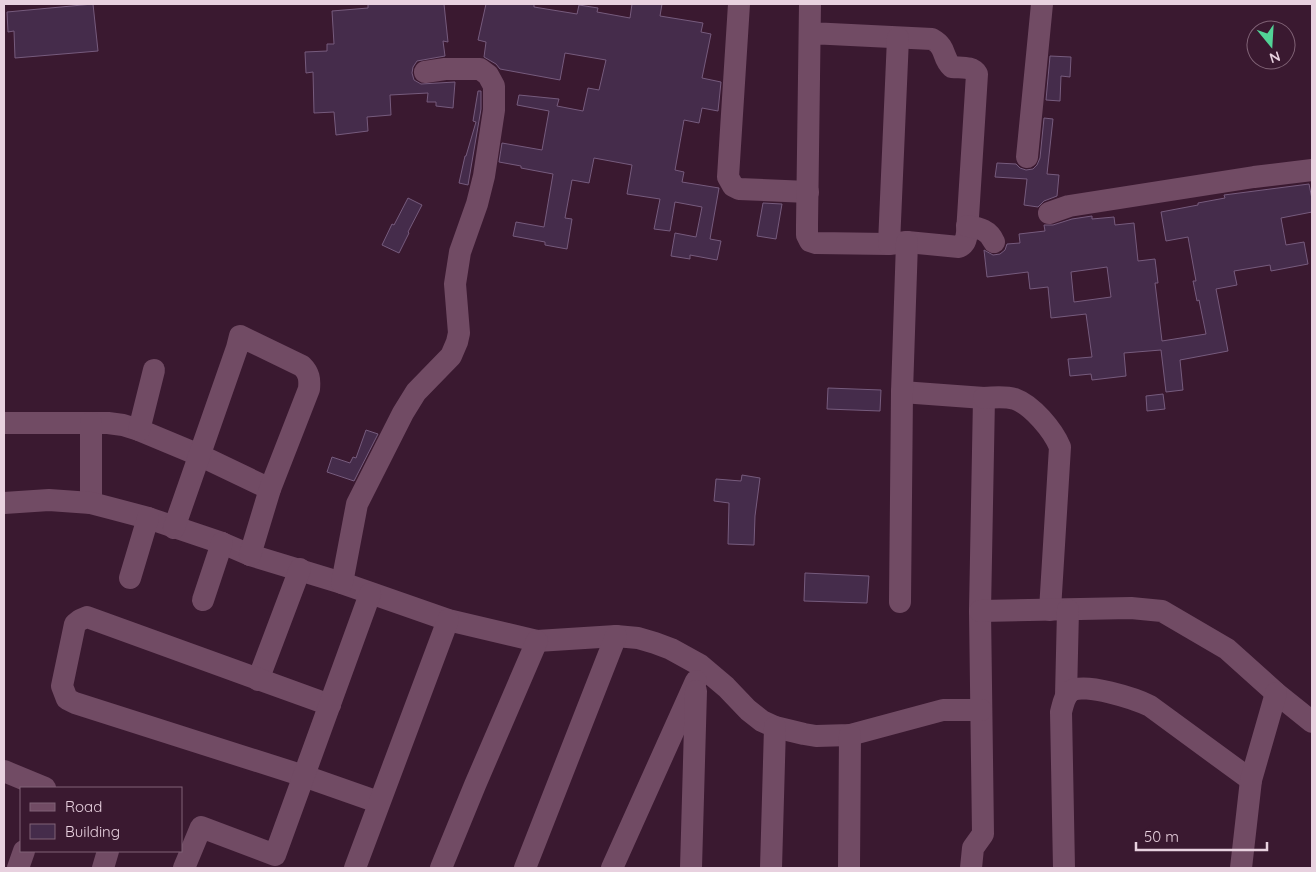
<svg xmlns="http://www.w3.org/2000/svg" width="1316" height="872" font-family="Quicksand,sans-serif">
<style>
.building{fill:#452c4b;stroke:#765b7d;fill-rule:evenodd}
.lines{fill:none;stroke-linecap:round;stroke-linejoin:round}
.minor{stroke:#714b64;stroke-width:22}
</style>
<rect width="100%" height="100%" fill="#3a1930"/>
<!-- building -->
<g class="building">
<path d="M93 4 98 51 15 58 14 31 8 32 7 12Z"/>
<path d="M368 4H444L448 42 443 41 445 56 417 61 413 67 412 73 414 80 421 84 455 82 453 108 436 106V102H427L428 93 390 95 391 115 367 117 368 131 336 135 334 112 314 113 313 72 306 73 305 52 327 51V44H334L332 11 368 8Z"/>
<path d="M486 4H534V7L577 14 579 5 598 8 597 12 630 18 632 4H662L660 16 703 23 701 32 711 34 702 78 721 82 718 111 702 108 699 123 684 120 675 170 684 172 682 182 719 188 710 239 721 241 717 260 690 255V259L671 256 675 233 696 237 702 207 675 202 670 231 654 229 660 199 627 194 632 165 594 158 589 183 572 180 565 218 572 219 567 249 545 245V242L513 236 516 222 544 227 553 174 521 168V166L499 162 502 143 542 150 549 111 517 105 519 95 559 99 557 106 583 111 588 88 599 90 606 60 565 53 560 80 500 69 496 64 484 57 486 42 478 40Z"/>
<path d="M1050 56 1071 57 1070 77 1061 76 1060 101 1046 100Z"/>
<path d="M478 91H481V109L468 185 459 183 465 156H466L476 122 473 121Z"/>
<path d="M1044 118 1053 119 1047 174 1059 175 1057 196 1044 201 1038 207 1024 205 1027 179 995 177 997 163 1016 164 1020 168 1026 170 1033 169 1037 165 1040 158Z"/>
<path d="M1309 184 1312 199V212L1281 218 1286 245 1304 242 1308 264 1271 271 1270 265 1234 271 1237 285 1216 289 1228 351 1180 360 1183 390 1166 392 1161 350 1124 353 1126 376 1092 380 1091 374 1070 376 1068 359 1092 357 1086 314 1051 318 1048 287 1030 289 1028 272 987 277 984 250 993 255 1000 254 1005 250 1007 244 1020 243 1019 234 1045 231 1044 225H1053L1072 219 1092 216V219L1114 217 1115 225 1134 223 1138 261 1155 259 1158 283H1155L1162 341 1206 334 1199 300 1197 301 1193 281H1196L1188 237 1166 241 1161 212 1198 205V203L1225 198 1224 195ZM1107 267 1111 297 1074 302 1071 272Z"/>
<path d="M408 198 422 205 408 232 409 233 399 253 382 245 392 224 394 225Z"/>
<path d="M763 203 782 204 776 239 757 236Z"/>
<path d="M828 388 881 390 880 411 827 409Z"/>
<path d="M1163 394 1165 409 1147 411 1146 396Z"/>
<path d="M366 430 378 434 354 481 327 472 332 457 350 463 353 457 356 458Z"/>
<path d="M742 475 760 478 755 516 754 545 728 544 729 503 714 501 716 479 741 481Z"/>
<path d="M805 573 869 576 867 603 804 601Z"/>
</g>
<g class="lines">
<!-- minor -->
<g class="minor">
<path d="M739 4 728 177 733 186 739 189 808 192"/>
<path d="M810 4 807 225V235L810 241 816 243 889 244 907 242 959 247C965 244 966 240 967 233L977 74C972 66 961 68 952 67 941 57 948 48 932 39L810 33"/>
<path d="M1027 157 1042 4"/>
<path d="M1049 213 1069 206 1254 177 1312 170"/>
<path d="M967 226C980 228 989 230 994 242"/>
<path d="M889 244 898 38"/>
<path d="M902 392 984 398 980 611 983 834 973 848 971 868"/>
<path d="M984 398C994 397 1005 396 1015 399 1032 405 1053 430 1060 447L1050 610"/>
<path d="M4 423H108L123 425 139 430 199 455 270 489"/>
<path d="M91 423V503"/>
<path d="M139 430 154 370"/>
<path d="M4 503 49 500 91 503 114 509 148 518 222 543 250 555 342 583 448 620 537 641 616 636 638 638 655 643 671 649 700 665 726 687 748 710 762 721 775 727 804 734 816 736 850 735 943 710H981"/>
<path d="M174 528 237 348 240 336 302 366C309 373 310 379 309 389L270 489 250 555"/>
<path d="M130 578 148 518"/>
<path d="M342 583 357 504 403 413 416 392 451 356 457 342 459 333 455 284 460 252 477 204 484 176 494 110V86L488 75 480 69H445L425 72"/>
<path d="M203 600 222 543"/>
<path d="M900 602 902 392 907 242"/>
<path d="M980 611 1131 608 1162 611 1227 649 1276 693 1312 722"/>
<path d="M258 680 300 569"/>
<path d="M1066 696 1068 610"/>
<path d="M330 705 87 617 80 620 75 624 62 686 67 699 75 703 304 776 378 802"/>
<path d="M4 771 45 788"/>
<path d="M18 868 24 851"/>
<path d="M103 868 108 851"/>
<path d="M184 868 201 827 275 855 370 594"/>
<path d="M355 868 448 620"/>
<path d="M441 868 475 785 537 641"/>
<path d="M525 868 616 636"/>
<path d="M612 868 696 681"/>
<path d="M691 868 696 691"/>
<path d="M771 868 775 727"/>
<path d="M849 868 850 735"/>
<path d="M1064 868 1061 712C1063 705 1064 696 1071 691 1084 682 1136 699 1150 706L1251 780"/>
<path d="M1241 868 1251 780 1276 693"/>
</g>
</g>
<!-- border -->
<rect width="1316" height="872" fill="none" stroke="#e8d1df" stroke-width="10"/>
<!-- legend -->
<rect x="20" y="787" width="162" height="65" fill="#3a1930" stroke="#806376"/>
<rect x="30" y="803" width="25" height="8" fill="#714b64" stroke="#806376"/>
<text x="65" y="812" font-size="15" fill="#e8d1df">Road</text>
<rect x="30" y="824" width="25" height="15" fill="#452c4b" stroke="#806376"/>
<text x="65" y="837" font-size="15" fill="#e8d1df">Building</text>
<!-- north arrow -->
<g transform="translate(1271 45) rotate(162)"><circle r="24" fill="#3a1930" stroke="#806376"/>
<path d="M0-4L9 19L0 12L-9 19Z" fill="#52d397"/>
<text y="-8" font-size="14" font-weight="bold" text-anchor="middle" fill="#e8d1df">N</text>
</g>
<!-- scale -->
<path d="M1136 842v8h131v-8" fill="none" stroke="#e8d1df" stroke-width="2.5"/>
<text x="1144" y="842" font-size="15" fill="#e8d1df" stroke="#3a1930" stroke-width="4" paint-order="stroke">50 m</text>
</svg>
